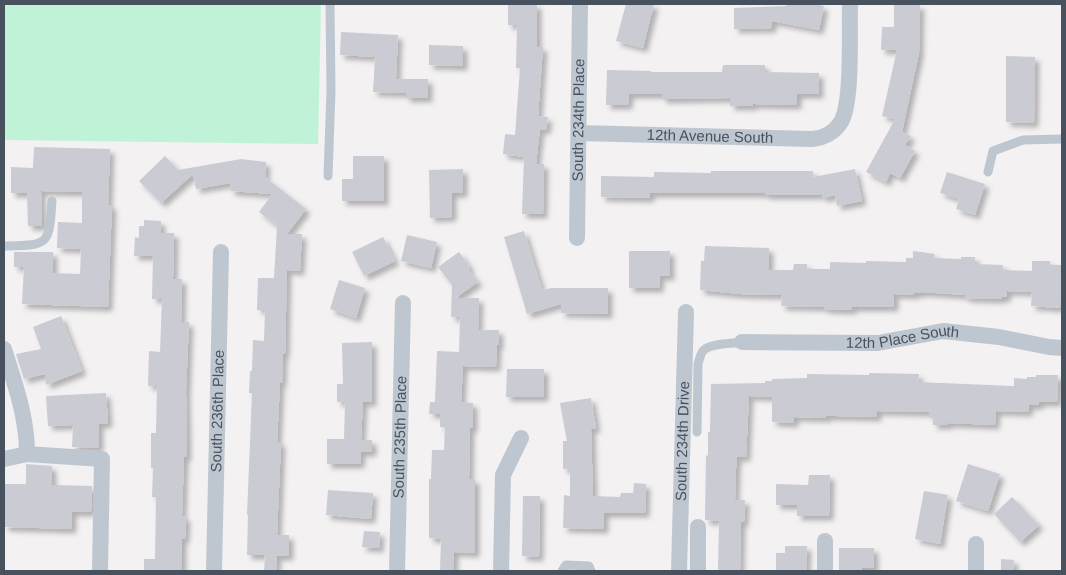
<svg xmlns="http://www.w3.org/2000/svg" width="1066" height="575" font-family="Helvetica,sans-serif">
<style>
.green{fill:#bff2d6}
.building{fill:#cbccd3;filter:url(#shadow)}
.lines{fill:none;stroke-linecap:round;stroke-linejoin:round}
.lane{stroke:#bec7d0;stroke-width:9}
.street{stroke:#bec7d0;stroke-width:16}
.labels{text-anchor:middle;stroke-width:4;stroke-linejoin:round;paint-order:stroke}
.street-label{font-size:15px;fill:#48525f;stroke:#fff}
</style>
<defs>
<filter id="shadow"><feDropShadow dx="4.5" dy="4.5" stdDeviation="2.5" flood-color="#0004"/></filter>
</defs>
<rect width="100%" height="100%" fill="#f3f1f1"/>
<!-- green -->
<path class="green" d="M4 4H321L318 144 4 140Z"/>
<!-- building -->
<g class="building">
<path d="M508 4H537V47H543L538 116 548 117 546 130 540 129 536 164H544L543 214H522L524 157 503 154 505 134 515 135 520 68H516L517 25H508Z"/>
<path d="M626 4H654L643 48 616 41Z"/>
<path d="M787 4H813L824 6 819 30 772 21V28L734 29V8L786 6Z"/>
<path d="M894 5H920L919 53 902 132 911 136 905 145 915 151 900 178 890 173 886 182 866 172 895 119 882 116 897 50H881L882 27H894Z"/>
<path d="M341 32 398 35 396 79H428V98H406V93L373 92 375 57 340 55Z"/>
<path d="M429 45 463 46V66L429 65Z"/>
<path d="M1006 56 1035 57 1034 123 1006 122Z"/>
<path d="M723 65H765V72L819 73V94H797V105L753 104V106H730V98L662 99V94H629L628 105H606L607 70 651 71V72H722Z"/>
<path d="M34 147 110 149 108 205H112L108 307 22 304 24 267H14V252H53V273L80 274 81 249 57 248 58 222 82 223V192L41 191 42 226H28L27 193H11V167L33 168Z"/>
<path d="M165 156 178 170 241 159 266 162 265 177 306 209 287 234H302L300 271 287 270 285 354H283L282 383H280L277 442H281L277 535H289V556H277L276 571H264L265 555H247L248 515H247L252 393H249L250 371H252L253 340 264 341 265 310H257L258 278H274L277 226 259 212 272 194 230 191 231 183 196 189 193 174 161 203 139 181Z"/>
<path d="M353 156H384V201H342V179H353Z"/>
<path d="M463 169V193H452V217L430 218 429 170Z"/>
<path d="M855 169 862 201 837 206 835 195 823 198 822 195H765V193H650V198L601 197V176L654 177V172L711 173V171H813V177Z"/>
<path d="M947 172 985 184 975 215 956 209 959 199 940 193Z"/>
<path d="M144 220 161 221V233H174L173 279H182L181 322H189L186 392 187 457H184L182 516 186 517 185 539H182V571H144V559H155L156 497H152L153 468H151V433H156L157 386H148L149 351 160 352 162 299H152L153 256H134L135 237 139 238V226H144Z"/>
<path d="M524 231 542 290 551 288H608V314L561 313V304L527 314 504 237Z"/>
<path d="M407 235 437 242 431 268 401 261Z"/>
<path d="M383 237 395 261 364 276 352 252Z"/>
<path d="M705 246 769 248V270H793L794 264H807V269H830V262L866 263V261L906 262V258H913V251L935 254 934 258 961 259V257H975V264L1003 265V270L1032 271V261H1050V265H1061L1060 308 1031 306 1032 292 1007 291V297H1002V299L965 298V295L922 292V293H914V295L894 294V307H852V310L824 309V307L781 306 782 295 740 294 700 290 701 261H704Z"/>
<path d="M629 251H670V276H660L659 288H629Z"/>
<path d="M459 252 470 267 468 269 478 282 455 298H479L478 330H499V345H497L496 367 463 366 461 402 473 403V428H470L469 479H475V553L454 552V571H440L441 539 429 538V479H431L432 450H444L445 427H440V414H429L430 402H435L437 351 459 352 460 317H451L452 285 438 267Z"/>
<path d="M339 280 365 288 356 318 330 309Z"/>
<path d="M61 316 82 371 46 385 45 374 24 379 16 354 41 349 33 327Z"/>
<path d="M372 342V402H363L361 440H372V452H361L360 464H327V439H344L345 402H337V384H343L342 343Z"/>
<path d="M507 369H544V397H506Z"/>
<path d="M869 373 919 374 918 382 1012 386H1014V378L1027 379V377H1036V375H1058L1057 402H1039V405H1029L1028 412 996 411 995 425 948 423V425H933V417H929V412L877 411V417L835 416H826V418L794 417V423L772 422V397L749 396 746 457H737L736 469 735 500H745L744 522H741L740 571H718L719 521 705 520 706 455 708 456V432H710L711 384 765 383V381H772V379L807 378V374L869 375Z"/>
<path d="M106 393 108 423 99 424V448L72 447 73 425 48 426 46 396Z"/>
<path d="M591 398 596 428 591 429 593 496 620 497 621 493H633L634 483 646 484 645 513H604V529L563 528 564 495 570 496V469H563V441H567L560 403Z"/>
<path d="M26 464 52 466V485L92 486 91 512H72V529L4 527V484H26Z"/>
<path d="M968 464 1000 474 988 511 956 501Z"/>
<path d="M809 475H830L829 516H797V505H776V484L808 485Z"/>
<path d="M328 490 373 493 371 519 326 515Z"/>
<path d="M924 491 948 495 940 544 915 539Z"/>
<path d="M523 496H540L539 557 522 556Z"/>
<path d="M1012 497 1039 525 1020 542 994 514Z"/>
<path d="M364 531 380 532 379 548 362 547Z"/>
<path d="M785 546H807L806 571H776V553H785Z"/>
<path d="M839 548H874V568H862V571H839Z"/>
<path d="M1001 559 1014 560 1013 571H1001Z"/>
</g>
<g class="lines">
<!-- lane -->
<g class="lane">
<path d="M988 172 993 151 1023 140 1062 139"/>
<path d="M328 176 331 91 330 4"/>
<path d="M4 246C49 245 49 246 52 201"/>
<path d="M697 432 698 364C700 359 700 352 705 349 714 343 731 344 742 342"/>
<path d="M562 571 566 565 589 566 591 571"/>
</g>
<!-- street -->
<g class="street">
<path id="s1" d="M579 133 812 139C824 138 835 132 841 122 853 101 849 30 850 4"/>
<path id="s2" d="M577 238 580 4"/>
<path id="s3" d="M742 342 878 343 943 331 999 337 1049 347 1062 348"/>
<path d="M4 349C15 385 27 416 27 454"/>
<path d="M4 459 27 454 102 459 100 571"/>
<path id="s4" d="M214 571 221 252"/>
<path id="s5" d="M397 571 403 303"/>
<path d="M501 571 503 475 521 438"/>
<path id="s6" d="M679 571 686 312"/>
<path d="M698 571V527"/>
<path d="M825 571V541"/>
<path d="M976 571V544"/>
</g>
</g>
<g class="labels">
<!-- street labels -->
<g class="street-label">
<text dy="5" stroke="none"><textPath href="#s2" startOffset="118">South 234th Place</textPath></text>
<text dy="5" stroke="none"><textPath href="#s1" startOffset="131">12th Avenue South</textPath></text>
<text dy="5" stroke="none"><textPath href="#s3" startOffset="161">12th Place South</textPath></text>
<text dy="5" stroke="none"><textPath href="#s4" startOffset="160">South 236th Place</textPath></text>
<text dy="5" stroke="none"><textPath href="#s5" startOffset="134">South 235th Place</textPath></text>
<text dy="5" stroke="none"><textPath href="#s6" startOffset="130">South 234th Drive</textPath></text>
</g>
</g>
<!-- border -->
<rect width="1066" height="575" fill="none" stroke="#48525f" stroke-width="10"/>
</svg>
